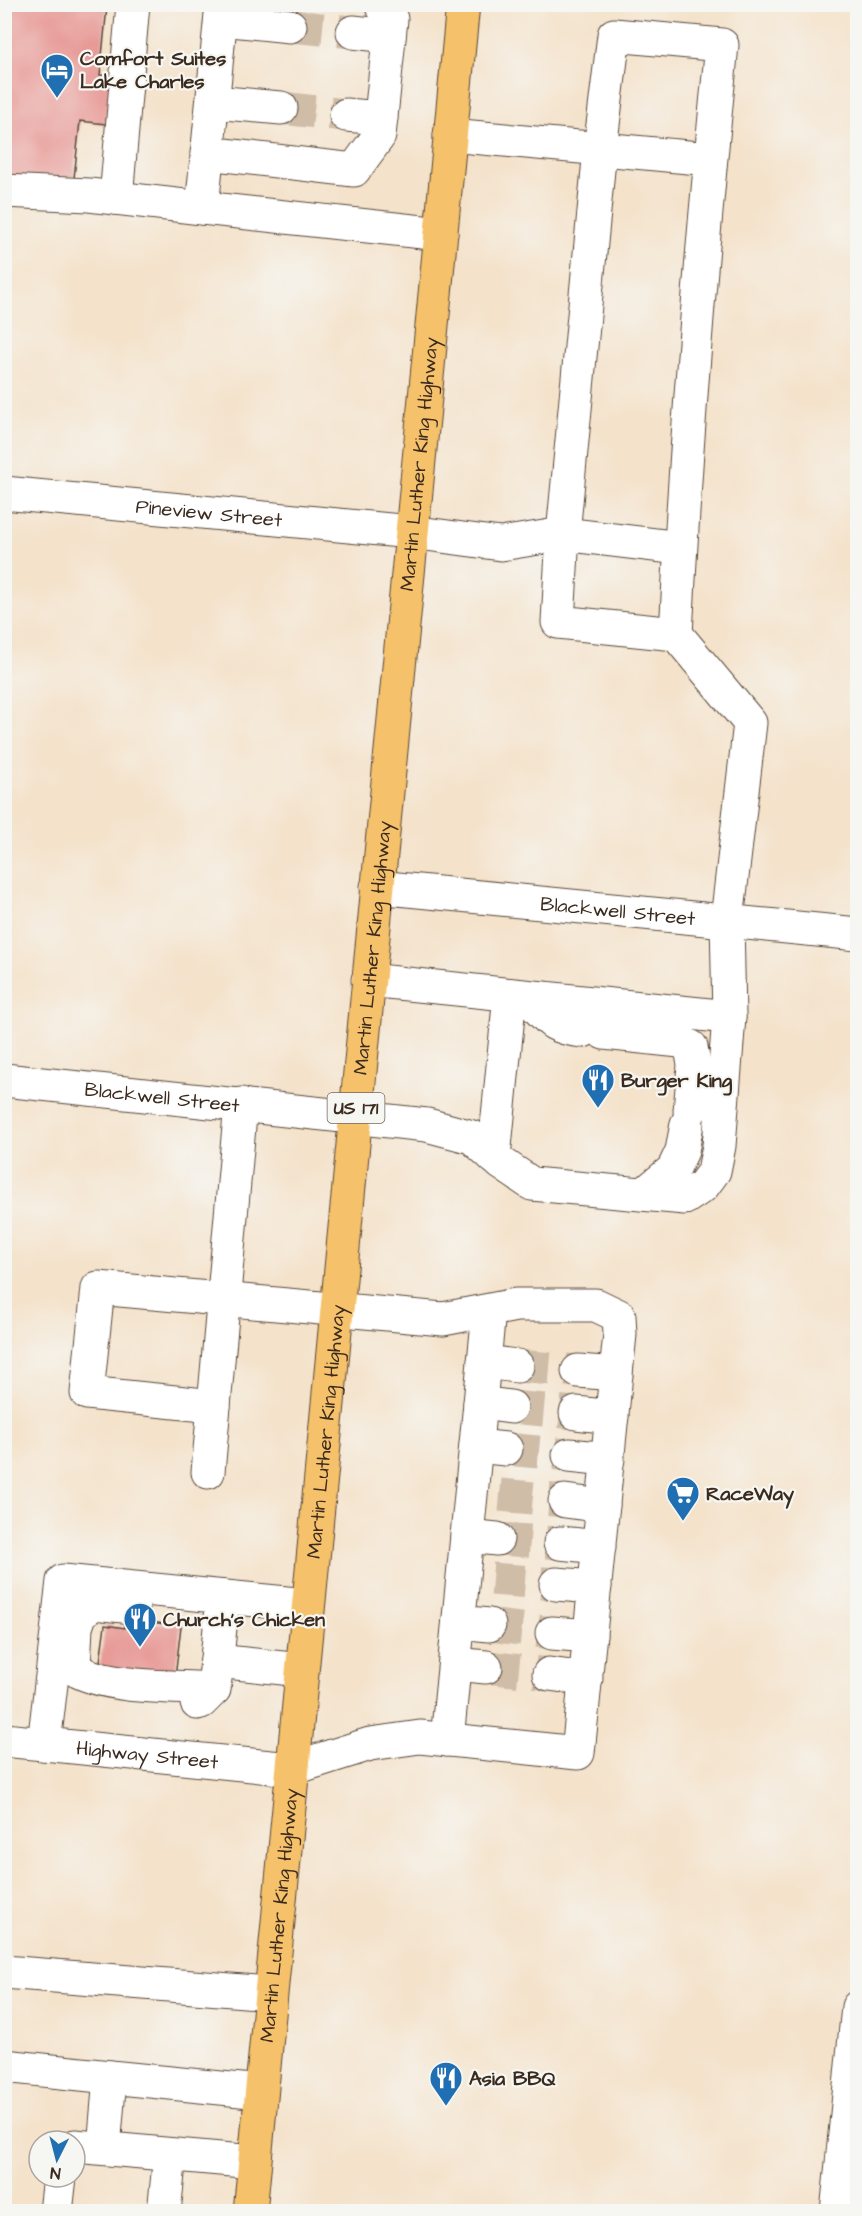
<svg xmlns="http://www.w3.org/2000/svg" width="862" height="2216" font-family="'Architects Daughter',sans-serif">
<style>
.building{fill:#e79894}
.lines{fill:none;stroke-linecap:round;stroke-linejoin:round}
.minor-tunnel{stroke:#cfbda8;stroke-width:33;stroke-dasharray:33 16;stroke-linecap:butt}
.minor-casing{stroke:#574638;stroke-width:35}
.highway-casing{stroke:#574638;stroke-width:35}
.minor{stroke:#fff;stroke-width:33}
.highway{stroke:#f5c16b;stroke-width:33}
.labels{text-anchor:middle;stroke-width:4.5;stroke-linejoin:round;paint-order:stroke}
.shield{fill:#f6f6f2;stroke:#73675e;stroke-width:1.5}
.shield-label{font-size:18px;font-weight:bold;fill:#3b2a1e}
.poi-label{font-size:20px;font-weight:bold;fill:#3b2a1e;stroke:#f6f6f2;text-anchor:start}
.street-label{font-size:20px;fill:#3b2a1e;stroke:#f6f6f2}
</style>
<rect width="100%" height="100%" fill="#f6f6f2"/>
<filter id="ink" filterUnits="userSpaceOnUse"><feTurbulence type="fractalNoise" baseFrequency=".0167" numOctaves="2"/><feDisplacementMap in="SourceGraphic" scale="12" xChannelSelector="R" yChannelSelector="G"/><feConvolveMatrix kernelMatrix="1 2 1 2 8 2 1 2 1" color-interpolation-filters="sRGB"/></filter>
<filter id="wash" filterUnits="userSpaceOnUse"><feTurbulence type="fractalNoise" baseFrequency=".008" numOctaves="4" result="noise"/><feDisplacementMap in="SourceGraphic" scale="24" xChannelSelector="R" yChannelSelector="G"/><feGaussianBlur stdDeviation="1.35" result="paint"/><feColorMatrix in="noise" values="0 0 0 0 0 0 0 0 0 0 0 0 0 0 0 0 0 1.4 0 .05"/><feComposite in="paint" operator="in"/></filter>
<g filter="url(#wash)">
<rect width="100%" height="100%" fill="#f4e2ca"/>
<g id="blocks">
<!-- building -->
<g class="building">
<path d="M4 4H82L107 7 100 75 111 76 106 124 80 121 73 188 4 181 10 124 4 123Z"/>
<path d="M126 1619 181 1626 175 1678 99 1669 105 1625 125 1628Z"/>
</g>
</g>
</g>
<g filter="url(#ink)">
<use href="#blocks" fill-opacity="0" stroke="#574638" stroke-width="1.5"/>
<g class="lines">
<!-- minor-tunnel -->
<g class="minor-tunnel">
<path d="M290 26 353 32"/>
<path d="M281 108 346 115"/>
<path d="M517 1366 578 1371"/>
<path d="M511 1407 576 1413"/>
<path d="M506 1449 569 1455"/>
<path d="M500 1495 565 1501"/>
<path d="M497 1539 560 1543"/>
<path d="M492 1579 556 1584"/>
<path d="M489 1625 552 1633"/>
<path d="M486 1667 549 1674"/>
</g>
<!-- minor casing -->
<g class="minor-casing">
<g id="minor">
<path d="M222 4 202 208 441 234"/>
<path d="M221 19 290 26"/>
<path d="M353 32 389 36"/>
<path d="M614 35 722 45C702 241 686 438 676 634L558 622 563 534 600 149Z"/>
<path d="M213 102 281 108"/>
<path d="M346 115 381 118"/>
<path d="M450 135 710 159"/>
<path d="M207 153 354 170 379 136 391 19 381 4"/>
<path d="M4 191 89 195 202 208"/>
<path d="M116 198 133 4"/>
<path id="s1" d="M4 493 411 532 501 544 563 534 680 548"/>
<path id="s2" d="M377 887 858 934"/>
<path d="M368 980 729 1017"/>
<path d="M528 997C549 1020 551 1028 583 1031"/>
<path d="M604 1033 680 1041 691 1047 694 1065 690 1111"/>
<path id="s3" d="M4 1080 427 1125 472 1137 501 1163 532 1184 685 1198 703 1186 714 1171 719 1146 729 1017 727 920 750 723 676 634"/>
<path d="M494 1157 510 995"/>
<path d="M644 1194 673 1170 682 1151 687 1124"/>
<path d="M484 1362 517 1366"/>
<path d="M578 1371 616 1374"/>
<path d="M480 1403 511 1407"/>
<path d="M214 1406 241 1104"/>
<path d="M576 1413 612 1417"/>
<path d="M476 1446 506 1449"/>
<path d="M569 1455 608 1459"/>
<path d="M565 1501 603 1506"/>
<path d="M467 1536 497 1539"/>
<path d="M560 1543 599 1547"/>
<path d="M556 1584 595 1587"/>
<path d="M133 1607 94 1603 81 1613 76 1627 74 1669C109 1689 174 1686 214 1689"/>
<path d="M459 1622 489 1625"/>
<path d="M552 1633 590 1636"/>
<path d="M217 1661 301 1670"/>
<path d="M455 1664 486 1667"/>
<path d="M549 1674 586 1679"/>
<path d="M197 1703 201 1702 214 1689 223 1597"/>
<path id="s4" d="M4 1740 291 1769 370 1744 420 1737 578 1753 620 1334 619 1316 596 1305H516L443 1319 98 1288 87 1393 214 1406 208 1472"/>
<path d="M447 1740 489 1311"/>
<path d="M44 1744 63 1581 307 1605"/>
<path d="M4 1972 270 1993"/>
<path d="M4 2066 110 2077"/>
<path d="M75 2146 254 2162"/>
<path d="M104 2148 110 2077 261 2092"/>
<path d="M56 2212 60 2177"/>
<path d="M164 2212 170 2155"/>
<path d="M837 2212 858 2007"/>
</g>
</g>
<!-- highway casing -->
<g class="highway-casing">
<g id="highway">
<path id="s5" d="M250 2212 463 4"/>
</g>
</g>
<!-- minor -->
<use href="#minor" class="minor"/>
<!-- highway -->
<use href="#highway" class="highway"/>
</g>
</g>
<!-- icons -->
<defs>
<g id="hotel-pin" transform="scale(1.725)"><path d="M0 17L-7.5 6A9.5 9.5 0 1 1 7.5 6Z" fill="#1f6fb2" stroke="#f6f6f2"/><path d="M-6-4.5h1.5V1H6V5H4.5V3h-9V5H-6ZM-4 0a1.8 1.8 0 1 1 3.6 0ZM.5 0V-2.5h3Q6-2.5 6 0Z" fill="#fff"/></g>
<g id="restaurant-pin" transform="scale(1.725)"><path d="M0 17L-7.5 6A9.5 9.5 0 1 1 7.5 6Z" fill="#1f6fb2" stroke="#f6f6f2"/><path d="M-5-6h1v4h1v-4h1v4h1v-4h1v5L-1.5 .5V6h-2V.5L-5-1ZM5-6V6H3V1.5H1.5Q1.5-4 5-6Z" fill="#fff"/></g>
<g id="supermarket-pin" transform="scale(1.725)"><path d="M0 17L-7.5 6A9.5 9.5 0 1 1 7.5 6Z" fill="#1f6fb2" stroke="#f6f6f2"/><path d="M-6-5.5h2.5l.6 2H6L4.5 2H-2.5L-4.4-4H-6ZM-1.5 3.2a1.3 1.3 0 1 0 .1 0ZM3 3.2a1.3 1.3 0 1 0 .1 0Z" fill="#fff"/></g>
</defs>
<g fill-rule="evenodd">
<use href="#hotel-pin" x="57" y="70"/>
<use href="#restaurant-pin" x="598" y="1080"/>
<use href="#supermarket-pin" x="683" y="1493"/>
<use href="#restaurant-pin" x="140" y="1619"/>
<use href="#restaurant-pin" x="446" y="2078"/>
</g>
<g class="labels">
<!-- shield labels -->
<rect class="shield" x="327.5" y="1093" width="57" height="30" rx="4.5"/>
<g class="shield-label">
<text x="356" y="1114">US 171</text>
</g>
<!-- poi labels -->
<g class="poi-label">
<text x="80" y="65">Comfort Suites<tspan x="80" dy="23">Lake Charles</tspan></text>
<text x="621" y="1087">Burger King</text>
<text x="706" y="1500">RaceWay</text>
<text x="163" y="1626">Church's Chicken</text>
<text x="469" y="2085">Asia BBQ</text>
</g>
<!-- street labels -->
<g class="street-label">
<text dy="7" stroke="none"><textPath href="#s5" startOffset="1756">Martin Luther King Highway</textPath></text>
<text dy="7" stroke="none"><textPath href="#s1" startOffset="206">Pineview Street</textPath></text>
<text dy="7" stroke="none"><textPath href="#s2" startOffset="242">Blackwell Street</textPath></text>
<text dy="7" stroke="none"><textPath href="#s5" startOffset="1270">Martin Luther King Highway</textPath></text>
<text dy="7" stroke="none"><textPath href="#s3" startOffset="159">Blackwell Street</textPath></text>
<text dy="7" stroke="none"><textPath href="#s5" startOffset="784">Martin Luther King Highway</textPath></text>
<text dy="7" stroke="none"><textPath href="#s4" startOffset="144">Highway Street</textPath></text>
<text dy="7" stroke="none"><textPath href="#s5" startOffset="298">Martin Luther King Highway</textPath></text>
</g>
</g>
<!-- margin -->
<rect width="862" height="2216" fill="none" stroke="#f6f6f2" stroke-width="24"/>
<!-- north arrow -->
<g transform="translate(57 2159) rotate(186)"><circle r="28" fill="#f6f6f2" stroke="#aba49d" stroke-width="1.5"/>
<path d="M0-4.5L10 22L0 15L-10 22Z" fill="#1f6fb2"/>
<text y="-9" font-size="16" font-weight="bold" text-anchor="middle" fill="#3b2a1e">N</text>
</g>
</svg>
